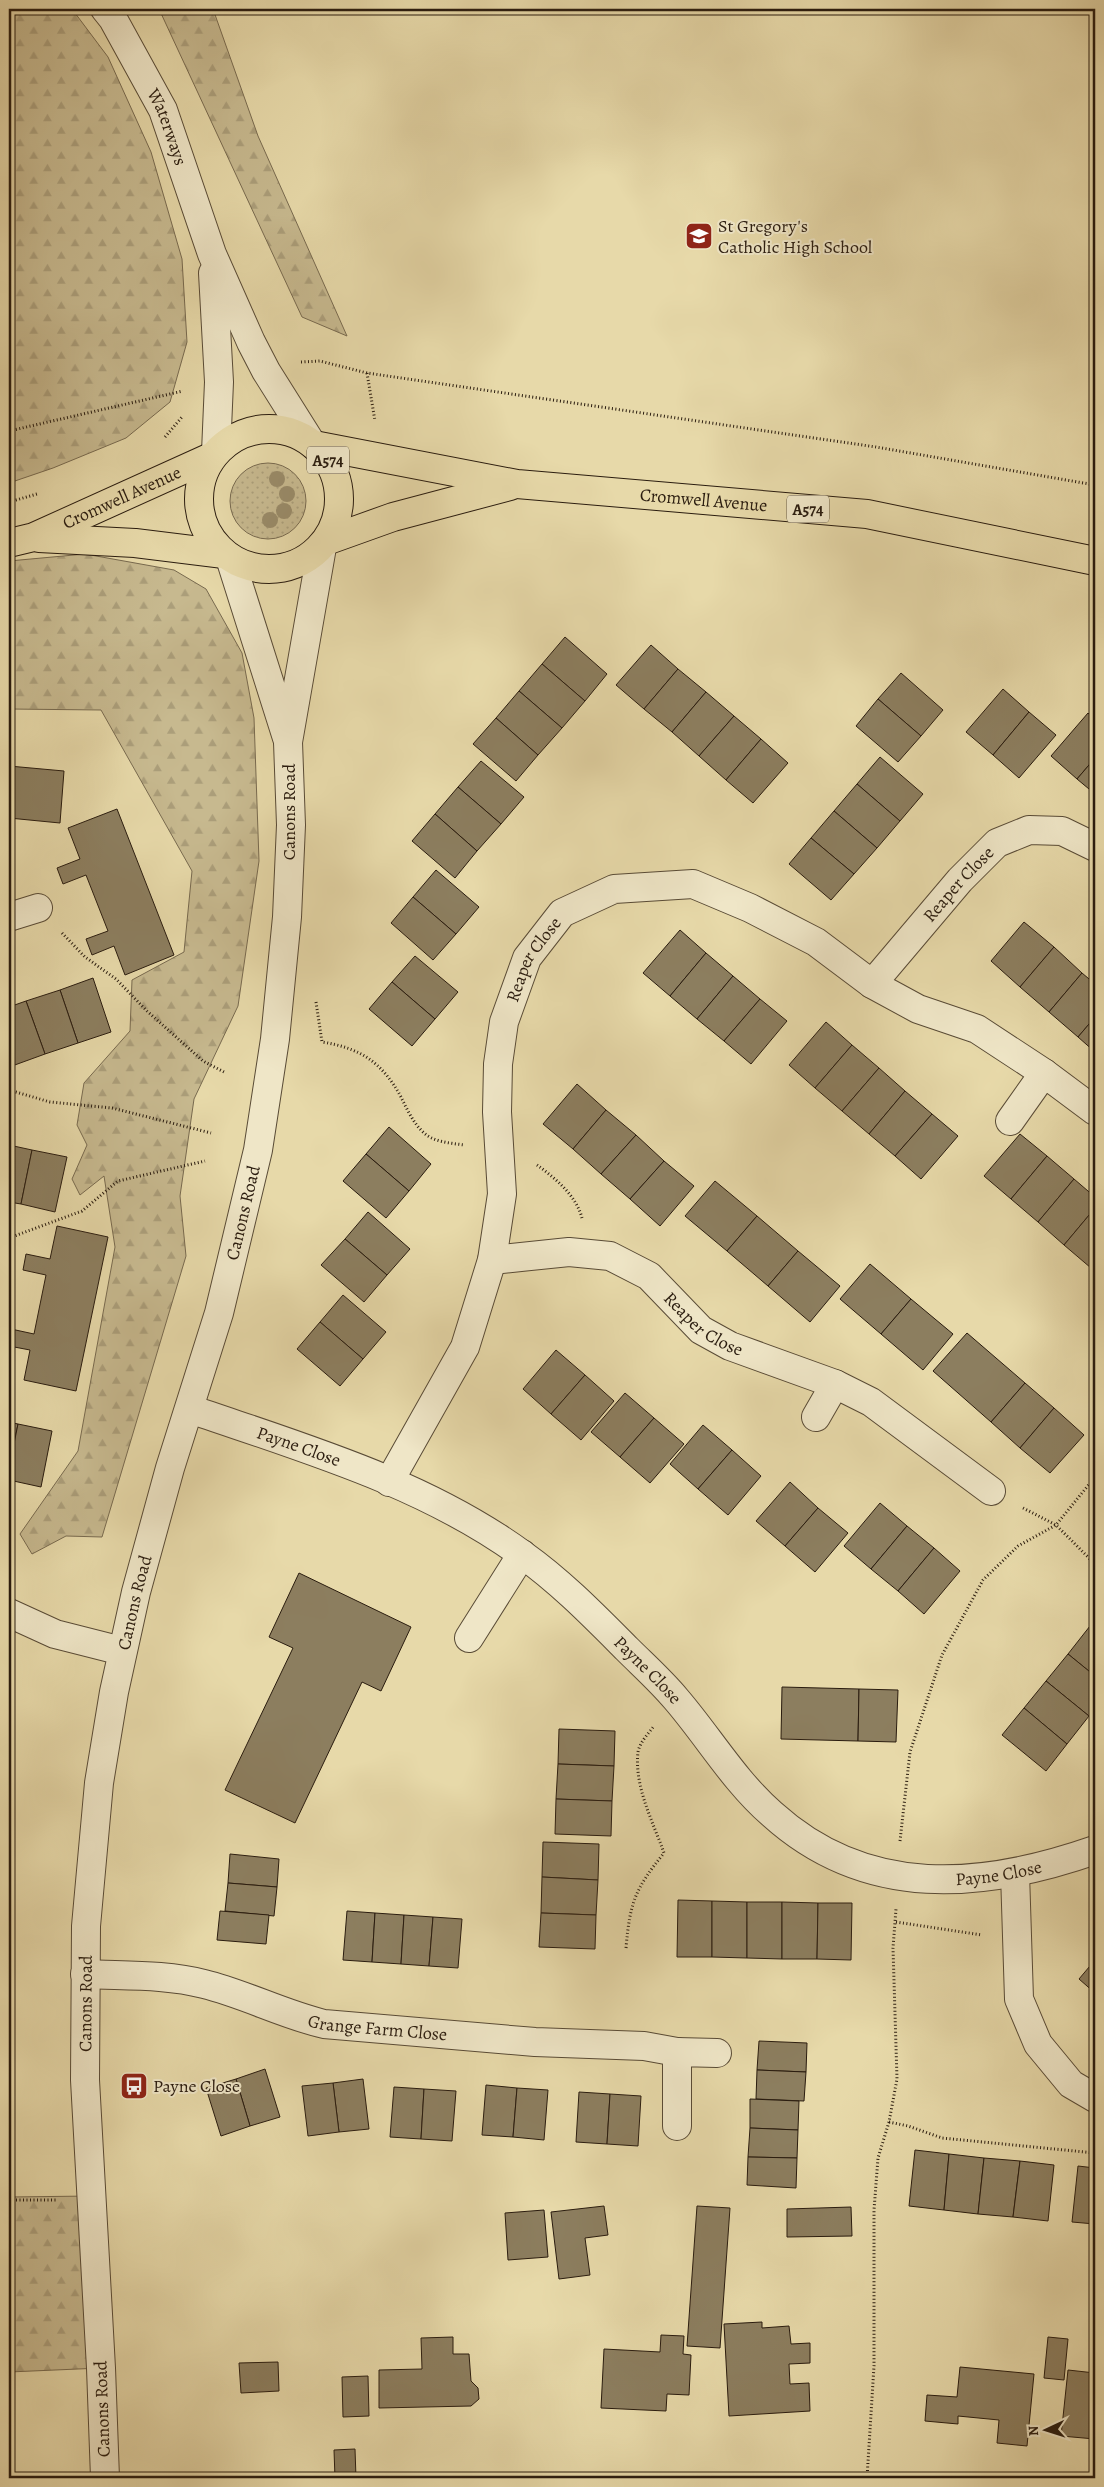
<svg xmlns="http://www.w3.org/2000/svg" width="1104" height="2487" font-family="Alegreya,serif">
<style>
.grass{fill:url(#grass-dots);stroke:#786a4f}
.forest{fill:url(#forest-firs);stroke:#786a4f}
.building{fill:#8c7e5f;stroke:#2a1c0f}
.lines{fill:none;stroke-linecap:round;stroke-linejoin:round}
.minor-casing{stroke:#594b36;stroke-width:30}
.major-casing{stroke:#2a1c0f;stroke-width:30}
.path{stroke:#2a1c0f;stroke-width:3;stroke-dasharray:1 2.5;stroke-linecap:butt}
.minor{stroke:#efe6c7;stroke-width:28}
.major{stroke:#e7d9a9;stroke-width:28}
.tree{fill:#998b69}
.labels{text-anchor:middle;stroke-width:4;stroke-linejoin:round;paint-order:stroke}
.shield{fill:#efe6c7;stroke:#655946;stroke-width:1}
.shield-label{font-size:16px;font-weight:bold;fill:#2a1c0f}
.street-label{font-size:18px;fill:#2a1c0f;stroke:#efe6c7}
.poi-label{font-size:18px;fill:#2a1c0f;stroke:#efe6c7;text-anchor:start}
</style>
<defs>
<pattern id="grass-dots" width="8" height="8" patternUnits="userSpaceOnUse" patternTransform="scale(1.25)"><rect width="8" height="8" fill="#c7b98f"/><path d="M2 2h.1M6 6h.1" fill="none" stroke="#ab9e7a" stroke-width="1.8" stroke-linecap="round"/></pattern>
<pattern id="forest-firs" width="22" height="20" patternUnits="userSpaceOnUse" patternTransform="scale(1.25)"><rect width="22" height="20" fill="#c7b98f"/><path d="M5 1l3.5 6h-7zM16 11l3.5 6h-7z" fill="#ab9e7a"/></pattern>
</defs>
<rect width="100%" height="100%" fill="#e7d9a9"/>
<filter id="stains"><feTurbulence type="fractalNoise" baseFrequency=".004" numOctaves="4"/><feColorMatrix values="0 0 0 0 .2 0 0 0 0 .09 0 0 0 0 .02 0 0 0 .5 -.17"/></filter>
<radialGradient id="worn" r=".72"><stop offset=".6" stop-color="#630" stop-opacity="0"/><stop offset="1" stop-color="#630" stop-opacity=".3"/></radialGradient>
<!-- grass -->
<circle class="grass" cx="268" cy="501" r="38"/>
<!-- forest -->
<g class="forest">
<path d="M9 9H72L108 57 151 152 182 259 187 342 170 402 126 438 53 468 9 483Z"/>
<path d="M159 9H213L258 136 347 336 302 317Z"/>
<path d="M85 554 174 570 206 589 242 653 254 718 259 861 238 1006 194 1099 180 1196 186 1256 102 1537 66 1536 32 1554 20 1534 78 1451 115 1247 104 1176 80 1195 72 1179 87 1145 77 1125 84 1083 130 1031 132 980 184 952 192 871 101 710 9 709V561Z"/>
<path d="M91 2196 101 2368 9 2372V2197Z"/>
</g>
<!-- building -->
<g class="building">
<path d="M565 637 607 674 585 701 542 664Z"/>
<path d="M651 645 678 669 644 709 616 685Z"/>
<path d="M542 664 585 701 562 728 519 691Z"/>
<path d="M678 669 706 692 672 732 644 709Z"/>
<path d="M901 673 943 710 921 736 878 699Z"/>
<path d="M1003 689 1029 712 993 755 966 732Z"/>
<path d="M519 691 562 728 538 755 496 718Z"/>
<path d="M706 692 734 716 699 756 672 732Z"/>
<path d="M878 699 921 736 898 762 856 726Z"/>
<path d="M1029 712 1056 735 1019 778 993 755Z"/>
<path d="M1088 713 1095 720V758L1077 779 1051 756Z"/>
<path d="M734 716 761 739 726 780 699 756Z"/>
<path d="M496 718 538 755 516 781 473 744Z"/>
<path d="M761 739 788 763 753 803 726 780Z"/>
<path d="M880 757 923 794 900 821 857 784Z"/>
<path d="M1095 758V794L1077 779Z"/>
<path d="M481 761 524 797 501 824 458 787Z"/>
<path d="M9 766 64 771 60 823 9 818Z"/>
<path d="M857 784 900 821 877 848 834 811Z"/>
<path d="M458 787 501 824 477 851 435 814Z"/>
<path d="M117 809 174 955 125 975 114 946 92 955 86 939 108 931 86 875 63 884 57 868 80 859 68 828Z"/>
<path d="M834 811 877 848 854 874 811 838Z"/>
<path d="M435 814 477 851 455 878 412 841Z"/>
<path d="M811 838 854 874 831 900 789 864Z"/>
<path d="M436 870 479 907 456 934 413 897Z"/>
<path d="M413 897 456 934 433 960 391 923Z"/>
<path d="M1024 922 1054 947 1020 987 991 961Z"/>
<path d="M680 930 706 953 670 996 643 973Z"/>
<path d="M1054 947 1082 973 1049 1012 1020 987Z"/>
<path d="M706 953 733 976 697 1019 670 996Z"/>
<path d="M415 956 458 992 435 1019 392 982Z"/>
<path d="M1082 973 1095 984V1017L1078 1037 1049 1012Z"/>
<path d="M733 976 760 999 724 1041 697 1019Z"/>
<path d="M93 978 111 1032 78 1043 60 990Z"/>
<path d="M392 982 435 1019 412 1046 369 1009Z"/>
<path d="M60 990 78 1043 45 1054 26 1001Z"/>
<path d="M760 999 787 1021 751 1064 724 1041Z"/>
<path d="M26 1001 45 1054 12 1066 9 1058V1007Z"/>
<path d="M1095 1017V1052L1078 1037Z"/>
<path d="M826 1022 852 1045 815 1088 789 1065Z"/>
<path d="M852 1045 879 1068 842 1111 815 1088Z"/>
<path d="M879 1068 905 1091 869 1134 842 1111Z"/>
<path d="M577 1084 606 1110 573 1149 543 1124Z"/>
<path d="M905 1091 932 1114 895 1156 869 1134Z"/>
<path d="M606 1110 636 1135 601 1174 573 1149Z"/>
<path d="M932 1114 958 1136 921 1179 895 1156Z"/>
<path d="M389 1127 431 1164 409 1191 366 1154Z"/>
<path d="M1020 1134 1047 1156 1011 1199 984 1176Z"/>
<path d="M636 1135 664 1161 630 1199 601 1174Z"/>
<path d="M9 1145 32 1150 21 1204 9 1202Z"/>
<path d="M32 1150 67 1157 55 1212 21 1204Z"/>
<path d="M366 1154 409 1191 386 1218 343 1181Z"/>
<path d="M1047 1156 1074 1179 1038 1222 1011 1199Z"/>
<path d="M664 1161 694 1186 660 1226 630 1199Z"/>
<path d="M1074 1179 1095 1197V1208L1064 1245 1038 1222Z"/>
<path d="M715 1181 757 1216 727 1251 685 1216Z"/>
<path d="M1095 1208V1262L1091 1268 1064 1245Z"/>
<path d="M368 1212 410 1249 387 1275 345 1239Z"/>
<path d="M757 1216 798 1251 768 1286 727 1251Z"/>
<path d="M57 1226 108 1237 76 1391 24 1380 30 1350 9 1346 11 1329 34 1334 46 1275 23 1270 26 1254 50 1259Z"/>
<path d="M345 1239 387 1275 364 1302 321 1265Z"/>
<path d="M798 1251 840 1286 810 1322 768 1286Z"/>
<path d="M870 1264 911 1299 881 1334 840 1299Z"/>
<path d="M343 1295 386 1332 363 1359 320 1322Z"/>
<path d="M911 1299 953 1334 923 1370 881 1334Z"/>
<path d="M320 1322 363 1359 340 1386 297 1349Z"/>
<path d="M967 1333 1025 1383 991 1422 933 1371Z"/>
<path d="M556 1350 585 1375 551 1414 523 1389Z"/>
<path d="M585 1375 614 1401 581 1440 551 1414Z"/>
<path d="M1025 1383 1054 1408 1020 1448 991 1422Z"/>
<path d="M625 1393 654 1418 620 1457 591 1432Z"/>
<path d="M1054 1408 1084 1435 1050 1473 1020 1448Z"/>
<path d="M654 1418 684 1444 650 1483 620 1457Z"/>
<path d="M9 1422 18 1424 9 1468Z"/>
<path d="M18 1424 52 1431 41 1487 9 1480V1468Z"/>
<path d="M703 1425 732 1450 698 1489 670 1464Z"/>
<path d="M732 1450 761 1476 728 1515 698 1489Z"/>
<path d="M790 1482 818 1508 785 1546 756 1521Z"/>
<path d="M880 1503 907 1526 871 1569 844 1546Z"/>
<path d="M818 1508 848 1533 815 1572 785 1546Z"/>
<path d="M907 1526 934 1548 898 1591 871 1569Z"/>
<path d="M934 1548 960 1571 924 1614 898 1591Z"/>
<path d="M299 1573 411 1627 381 1691 362 1682 295 1823 225 1790 293 1648 269 1637Z"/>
<path d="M1095 1619V1630L1090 1626Z"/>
<path d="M1090 1626 1095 1630V1676L1068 1654Z"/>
<path d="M1068 1654 1095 1676V1709L1089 1716 1046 1681Z"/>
<path d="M1046 1681 1089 1716 1067 1744 1024 1708Z"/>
<path d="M782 1687 859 1689 858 1741 781 1739Z"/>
<path d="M859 1689 898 1690 896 1742 858 1741Z"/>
<path d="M1024 1708 1067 1744 1046 1771 1002 1735Z"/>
<path d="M559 1729 615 1731 614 1766 558 1764Z"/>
<path d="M558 1764 614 1766 612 1801 556 1799Z"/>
<path d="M556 1799 612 1801 611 1836 555 1834Z"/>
<path d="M543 1842 599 1844 598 1880 542 1877Z"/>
<path d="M230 1854 279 1859 277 1887 228 1883Z"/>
<path d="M542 1877 598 1880 596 1915 541 1913Z"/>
<path d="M228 1883 277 1887 274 1916 225 1911Z"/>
<path d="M678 1900 712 1901V1957H677Z"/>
<path d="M712 1901 747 1902V1958L712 1957Z"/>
<path d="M747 1902H782V1959L747 1958Z"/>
<path d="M782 1902 818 1903 817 1959H782Z"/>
<path d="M818 1903H852L851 1960 817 1959Z"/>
<path d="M220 1911 269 1915 266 1944 217 1940Z"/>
<path d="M347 1911 375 1913 372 1962 343 1960Z"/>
<path d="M375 1913 404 1915 401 1964 372 1962Z"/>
<path d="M541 1913 596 1915 595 1949 539 1947Z"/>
<path d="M404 1915 433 1917 429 1966 401 1964Z"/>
<path d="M433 1917 462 1919 458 1968 429 1966Z"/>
<path d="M1095 1960V1993L1079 1979Z"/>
<path d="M759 2041 807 2043 806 2072 757 2070Z"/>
<path d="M265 2069 280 2117 250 2126 236 2079Z"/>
<path d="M757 2070 806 2072 804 2101 756 2099Z"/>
<path d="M236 2079 250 2126 221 2136 206 2088Z"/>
<path d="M363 2079 369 2129 339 2132 333 2083Z"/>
<path d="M333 2083 339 2132 308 2136 302 2086Z"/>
<path d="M486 2085 517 2088 513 2137 482 2135Z"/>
<path d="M394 2087 424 2089 421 2139 390 2137Z"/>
<path d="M517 2088 548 2090 544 2140 513 2137Z"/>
<path d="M424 2089 456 2091 452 2141 421 2139Z"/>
<path d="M579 2092 610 2094 607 2144 576 2142Z"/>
<path d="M610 2094 641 2096 638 2146 607 2144Z"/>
<path d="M750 2099 799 2101 798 2130 750 2128Z"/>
<path d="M750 2128 798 2130 797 2158 748 2157Z"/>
<path d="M915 2150 949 2154 944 2210 909 2206Z"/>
<path d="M949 2154 984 2158 978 2214 944 2210Z"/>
<path d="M748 2157 797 2158 796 2188 747 2185Z"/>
<path d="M984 2158 1020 2161 1013 2217 978 2214Z"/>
<path d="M1020 2161 1054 2165 1048 2221 1013 2217Z"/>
<path d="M1078 2166 1095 2168V2224L1072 2222Z"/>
<path d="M604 2206 608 2235 585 2238 590 2275 559 2279 551 2212Z"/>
<path d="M697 2206 730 2208 720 2348 687 2346Z"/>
<path d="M851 2207 852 2236 787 2237V2209Z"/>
<path d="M544 2210 548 2257 508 2260 505 2213Z"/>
<path d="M762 2322V2328L789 2326 791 2344 810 2343V2363L789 2364 790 2384 809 2383 810 2411 729 2416 724 2324Z"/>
<path d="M661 2335 684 2336 683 2354 691 2355 689 2395 667 2394 666 2411 601 2408 604 2349 660 2352Z"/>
<path d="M453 2337V2354H469L471 2381 478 2388 479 2399 471 2406 379 2408V2370L422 2369 421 2338Z"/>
<path d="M1048 2337 1068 2339 1064 2380 1044 2378Z"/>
<path d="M278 2362 279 2391 241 2393 239 2363Z"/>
<path d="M960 2367 1034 2374 1027 2446 997 2443 999 2420 958 2416V2424L925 2421 927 2395 957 2397Z"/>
<path d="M1068 2370 1095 2373V2439L1061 2436Z"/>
<path d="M368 2376 369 2416 343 2417 342 2377Z"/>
<path d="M355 2449 356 2478H335L334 2450Z"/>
</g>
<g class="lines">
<!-- minor casing -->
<g class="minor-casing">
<g id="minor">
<path id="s1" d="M105 9 113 19 163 110 212 254 251 342 266 371 310 441"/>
<path d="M213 273 219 382 216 452"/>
<path d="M230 558 287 738"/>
<path d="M9 917 38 908"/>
<path d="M872 984 918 1009 977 1029 1044 1073"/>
<path d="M1010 1121 1044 1073 1095 1111"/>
<path id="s2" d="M492 1260 569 1252 610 1256 649 1276 701 1330 730 1346 835 1384"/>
<path id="s3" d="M190 1409C303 1448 425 1483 523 1555 561 1582 594 1616 627 1649 643 1665 661 1681 676 1699 708 1736 734 1781 772 1814 867 1900 983 1889 1095 1850"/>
<path d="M816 1417 835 1384 871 1402 991 1491"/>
<path id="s4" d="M389 1482 465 1347 492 1260 502 1194 497 1112 498 1064 504 1022 527 958 562 913 614 889 693 884 750 908 816 942 872 984 960 880 997 843 1029 830 1062 831 1095 847"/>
<path d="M9 1613 55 1634 122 1651"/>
<path d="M469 1638 522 1554"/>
<path d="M1015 1873 1019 1999 1038 2044 1071 2084 1095 2098"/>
<path id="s5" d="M85 1974C124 1976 166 1974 204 1984 245 1994 282 2014 324 2024L535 2042 644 2046 677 2052"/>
<path d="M677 2126V2052L717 2053"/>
<path id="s6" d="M105 2478 101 2368 85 2080 86 1926 99 1783 114 1692 136 1592 170 1468 219 1313 258 1150 275 1039 287 917 291 825 288 742 322 547"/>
</g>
</g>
<!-- major casing -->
<g class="major-casing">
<g id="major">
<circle cx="269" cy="499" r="70"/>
<path id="s7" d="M314 445 517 484 867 514 1095 561"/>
<path d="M39 538 135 543 224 554"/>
<path d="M326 541 393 517 510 486"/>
<path id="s8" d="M9 543 34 537 211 457"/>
</g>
</g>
<!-- path -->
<g class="path">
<path d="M301 362 320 361 367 373 876 447 1095 485"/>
<path d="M367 373 375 421"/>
<path d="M9 431 183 391"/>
<path d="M165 437 182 417"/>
<path d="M9 502 37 494"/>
<path d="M62 933 85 957 116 979 147 1011 203 1061 226 1073"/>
<path d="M316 1002 322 1042C360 1048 382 1062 401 1097 407 1109 413 1123 424 1133 434 1142 450 1143 464 1145"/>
<path d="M9 1090 50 1102 112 1108 211 1133"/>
<path d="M537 1165C555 1178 576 1195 582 1218"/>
<path d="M9 1238 82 1211 118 1181 205 1161"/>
<path d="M1023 1508 1056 1525 1095 1564"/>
<path d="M900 1841 910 1752 942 1655 983 1580 1018 1546 1056 1525 1095 1477"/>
<path d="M896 1922 982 1935"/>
<path d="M626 1948C630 1902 635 1889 664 1853 653 1822 634 1786 638 1752 640 1742 648 1734 654 1726"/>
<path d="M889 2122 908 2126 942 2138 1095 2153"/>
<path d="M9 2200H56"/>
<path d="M867 2478 874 2366V2210L878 2158 889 2122 897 2079 893 1948 896 1909"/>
</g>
<!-- minor -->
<use href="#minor" class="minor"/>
<!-- major -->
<use href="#major" class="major"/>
</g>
<!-- trees -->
<g class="tree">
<circle cx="277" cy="479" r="8"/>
<circle cx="287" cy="494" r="8"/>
<circle cx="284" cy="511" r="8"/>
<circle cx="270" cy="520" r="8"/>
</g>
<!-- icons -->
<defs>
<g id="school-square" transform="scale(1.4375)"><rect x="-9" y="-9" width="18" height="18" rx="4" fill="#8f2418" stroke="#efe6c7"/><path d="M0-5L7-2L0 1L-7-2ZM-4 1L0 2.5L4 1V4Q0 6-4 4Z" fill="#fff"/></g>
<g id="bus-square" transform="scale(1.4375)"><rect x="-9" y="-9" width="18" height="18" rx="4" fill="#8f2418" stroke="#efe6c7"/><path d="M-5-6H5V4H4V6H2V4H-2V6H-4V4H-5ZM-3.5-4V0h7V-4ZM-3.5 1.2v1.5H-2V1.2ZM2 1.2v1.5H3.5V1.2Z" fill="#fff"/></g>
</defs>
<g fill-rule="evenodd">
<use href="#school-square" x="699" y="236"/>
<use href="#bus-square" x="134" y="2086"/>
</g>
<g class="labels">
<!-- shield labels -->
<g class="shield">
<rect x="307" y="446.5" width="42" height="27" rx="4"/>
<rect x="787" y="495.5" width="42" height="27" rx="4"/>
</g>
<g class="shield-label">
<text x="328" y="466">A574</text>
<text x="808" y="515">A574</text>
</g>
<!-- street labels -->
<g class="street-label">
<text dy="6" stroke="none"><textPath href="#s1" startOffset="134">Waterways</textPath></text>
<text dy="6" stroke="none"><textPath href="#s8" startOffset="122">Cromwell Avenue</textPath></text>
<text dy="6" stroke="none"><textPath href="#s7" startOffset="394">Cromwell Avenue</textPath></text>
<text transform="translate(289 812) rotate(-90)" y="6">Canons Road</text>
<text dy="6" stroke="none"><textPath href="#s4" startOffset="1085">Reaper Close</textPath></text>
<text dy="6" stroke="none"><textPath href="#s4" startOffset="555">Reaper Close</textPath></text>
<text dy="6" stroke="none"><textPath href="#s6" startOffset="1285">Canons Road</textPath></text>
<text dy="6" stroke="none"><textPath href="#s2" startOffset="236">Reaper Close</textPath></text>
<text dy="6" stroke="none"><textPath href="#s3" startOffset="115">Payne Close</textPath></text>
<text dy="6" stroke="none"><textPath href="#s6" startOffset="880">Canons Road</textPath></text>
<text dy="6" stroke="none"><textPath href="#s3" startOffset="535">Payne Close</textPath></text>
<text dy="6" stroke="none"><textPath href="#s3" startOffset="969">Payne Close</textPath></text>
<text dy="6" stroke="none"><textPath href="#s6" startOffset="475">Canons Road</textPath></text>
<text dy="6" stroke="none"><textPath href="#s5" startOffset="300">Grange Farm Close</textPath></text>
<text transform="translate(102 2409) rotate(-92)" y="6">Canons Road</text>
</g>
<!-- poi labels -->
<g class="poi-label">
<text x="718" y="232">St Gregory's<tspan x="718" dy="21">Catholic High School</tspan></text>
<text x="153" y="2092">Payne Close</text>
</g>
</g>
<!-- margin -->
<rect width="1104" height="2487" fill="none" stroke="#e7d9a9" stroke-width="30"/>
<rect x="10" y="10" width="1084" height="2467" fill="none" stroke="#2a1c0f" stroke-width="2.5"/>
<rect x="15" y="15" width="1074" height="2457" fill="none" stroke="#2a1c0f"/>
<!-- north arrow -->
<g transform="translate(1046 2430) rotate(266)" stroke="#efe6c7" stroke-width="4" paint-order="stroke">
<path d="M0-4L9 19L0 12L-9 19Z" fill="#2a1c0f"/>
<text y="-8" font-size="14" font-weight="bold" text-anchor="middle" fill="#2a1c0f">N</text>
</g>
<rect width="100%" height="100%" filter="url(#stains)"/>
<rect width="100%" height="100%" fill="url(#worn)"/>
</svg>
